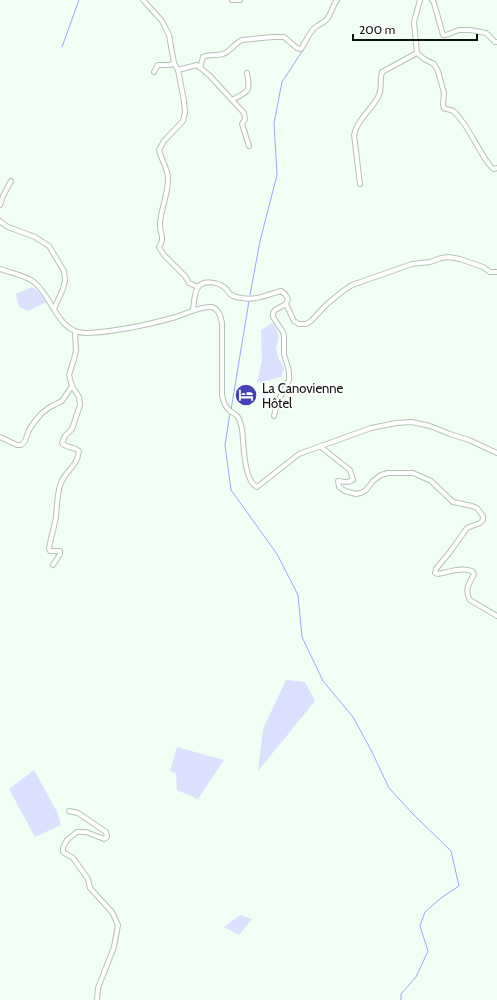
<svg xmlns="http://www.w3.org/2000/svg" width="497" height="1000" font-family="Cabin,sans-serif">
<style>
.green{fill:#dbe0fe}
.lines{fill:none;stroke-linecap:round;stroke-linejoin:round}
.stream{stroke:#9ba5fa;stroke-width:1}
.street-casing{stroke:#b5c1b8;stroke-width:6}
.street{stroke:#fff;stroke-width:4}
.labels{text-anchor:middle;stroke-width:3.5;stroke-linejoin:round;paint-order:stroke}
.poi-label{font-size:13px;fill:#0e120f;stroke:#fff;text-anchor:start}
</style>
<rect width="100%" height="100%" fill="#f1fef4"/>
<!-- green -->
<g class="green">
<path d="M32 287 38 291 46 302 28 311 19 307 16 294Z"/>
<path d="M272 323 276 328 279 338 276 348 278 357 284 368 281 377 257 383 262 360 261 330Z"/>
<path d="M286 680 305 682 315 701 258 771 263 729Z"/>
<path d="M177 747 224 760 198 799 177 790 176 773 170 771Z"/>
<path d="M34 770 57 812 61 825 35 837 9 789Z"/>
<path d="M240 915 252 919 239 935 224 927Z"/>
</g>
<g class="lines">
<!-- stream -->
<g class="stream">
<path d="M322 21 329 12"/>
<path d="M62 47 79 0"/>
<path d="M304 47 315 30"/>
<path d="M250 295 260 241 277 175 274 123 282 82 303 50"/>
<path d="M231 410 249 301"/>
<path d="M230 413 225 445 231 490 277 554 298 595 302 637 323 681 353 717 371 750 389 788 413 814 451 851 459 886 441 898 425 912 420 926 428 951 416 977 401 994V1000"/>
</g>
<!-- street casing -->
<g class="street-casing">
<g id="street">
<path d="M143 0 144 1 162 21 169 35 174 63 178 70 179 75 184 101 185 112 183 121 164 141 159 150C161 159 167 167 168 177 169 192 161 208 160 223 159 235 166 236 159 247L164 255 185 276 189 283 198 287"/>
<path d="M232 0H240"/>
<path d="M420 0 414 22 417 53 424 59 434 64 438 71 444 93 443 105 444 108C447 110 450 109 453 111 456 113 459 117 461 120 469 128 487 167 494 169 495 169 496 168 497 168"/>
<path d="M432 0 434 3 443 35H446L459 30H470L486 33 495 42H497"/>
<path d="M200 68 203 57C209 54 217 56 223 54 231 51 235 43 242 40L273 37H284L297 48 301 49C305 43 310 30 317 26 321 23 324 23 327 19 332 13 332 6 337 0"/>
<path d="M178 70 197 65 210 76 244 113 245 119 242 124 249 146"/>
<path d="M154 72 158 65H170L174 63"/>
<path d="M232 100C248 91 251 93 247 73"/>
<path d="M360 184 354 135C357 120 371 110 378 97 383 88 379 81 382 72L417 53"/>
<path d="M0 205 3 196 11 181"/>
<path d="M0 221 2 223 8 227 35 237 49 246 64 271 65 280 63 289 54 309"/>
<path d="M0 269C11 273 25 275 34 282 53 297 57 333 86 333 116 332 147 325 176 317 185 314 201 306 211 307 218 308 221 317 222 323V395C223 401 225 407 230 411 233 413 236 414 238 417 240 420 241 425 242 429 244 443 243 480 257 487L299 454 371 428 396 423 412 422 430 426 450 434 469 440 497 453"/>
<path d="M286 304 294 321 299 324H306L311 321 327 304 343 291 352 285 412 264 430 262 441 258 449 257 460 259 483 267 490 272H497"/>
<path d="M193 310C194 303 194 295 197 289 202 279 217 282 224 287 227 289 228 292 230 294 233 296 239 298 242 298 255 301 269 294 281 291L285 294 288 299 286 304 275 310 273 313V317L283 332 284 336V354L289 371V380L284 390 277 403 274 416"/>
<path d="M0 437 17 445H21L25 441 29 430 35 421 42 413 50 407 62 401 72 386"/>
<path d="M321 447 350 470 353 480C347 484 344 481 338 481L339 487 345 491 356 494 361 493 366 490 373 481 381 475 388 473H413L431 481 453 502 472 506 477 508 483 516V520L480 523 467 528 450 552 436 569 435 573 438 574C449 572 461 567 472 571L474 574C469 584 464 590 470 600L497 616"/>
<path d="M53 565 60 554V551H50L49 548C51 538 54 527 56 517 57 508 57 491 61 483 66 470 77 467 79 451 73 446 68 449 62 443L65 436 72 429 80 405 79 397 72 386 69 375 74 359 76 351 75 331"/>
<path d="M69 811 78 813 106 832 107 837 104 839 86 832H77L67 840 63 847V852L73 858 88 879 90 888 112 912 118 925 114 947 98 988 97 1000"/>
</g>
</g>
<!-- street -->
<use href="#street" class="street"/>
</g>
<!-- icons -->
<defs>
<g id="hotel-disc" transform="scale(1.15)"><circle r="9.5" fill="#4542b8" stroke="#fff"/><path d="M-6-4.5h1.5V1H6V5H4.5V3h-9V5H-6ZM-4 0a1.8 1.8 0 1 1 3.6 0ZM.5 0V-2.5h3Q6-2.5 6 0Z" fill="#fff"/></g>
</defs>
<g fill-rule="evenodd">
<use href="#hotel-disc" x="246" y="395"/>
</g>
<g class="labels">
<!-- poi labels -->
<g class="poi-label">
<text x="262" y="393">La Canovienne<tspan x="262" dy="15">Hôtel</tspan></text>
</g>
</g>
<!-- scale -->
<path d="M353 34v6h124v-6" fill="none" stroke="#0e120f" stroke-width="2"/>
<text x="359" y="34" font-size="12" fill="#0e120f" stroke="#ffffff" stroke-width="3" paint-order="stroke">200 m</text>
</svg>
